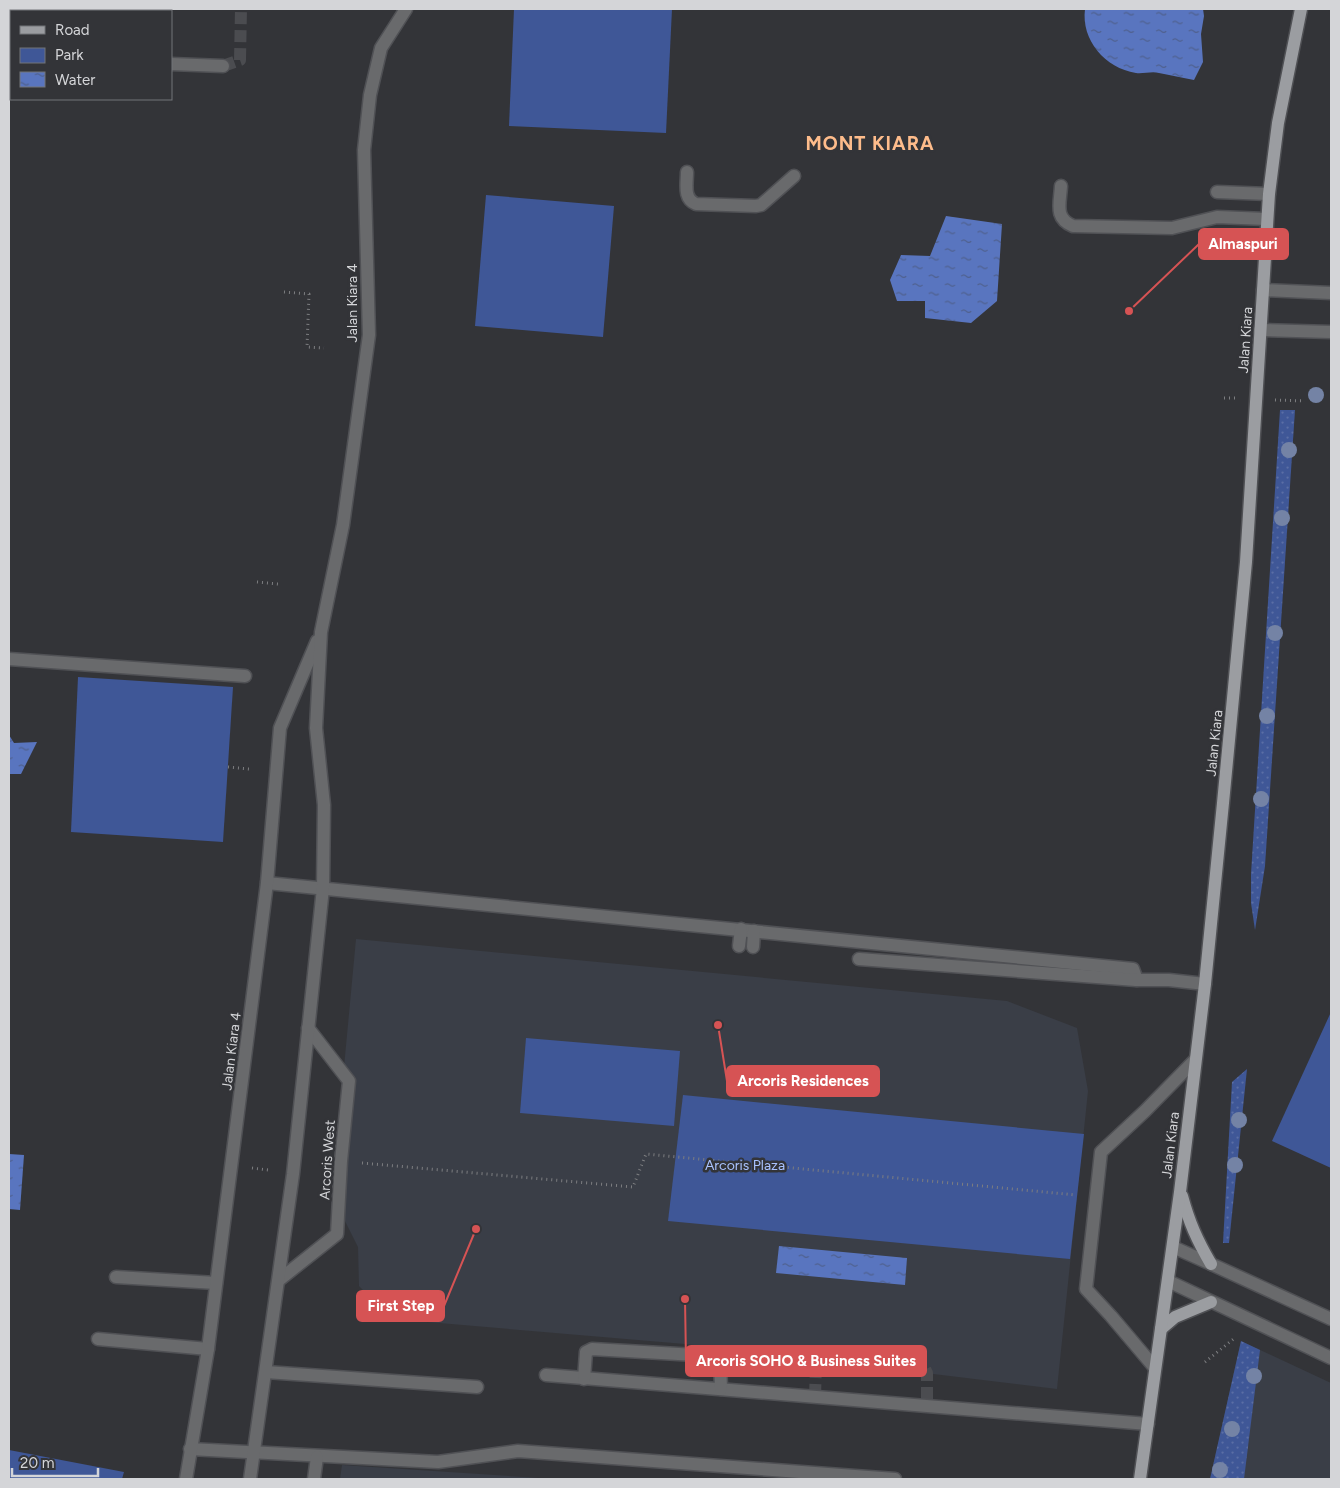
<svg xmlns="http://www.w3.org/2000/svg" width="1340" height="1488" font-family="Figtree,sans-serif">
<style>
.built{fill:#3a3e47}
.grass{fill:url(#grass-dots)}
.green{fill:#3f5797}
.water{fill:url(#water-ripples)}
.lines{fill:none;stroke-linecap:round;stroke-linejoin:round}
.minor-tunnel{stroke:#4b4c50;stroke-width:12;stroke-dasharray:12 6;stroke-linecap:butt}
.minor-casing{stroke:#505155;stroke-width:15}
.major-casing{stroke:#505155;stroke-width:15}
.path{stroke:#7d7e81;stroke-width:3;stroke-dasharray:1 4;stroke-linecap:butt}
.minor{stroke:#696a6c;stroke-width:12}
.major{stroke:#9b9da1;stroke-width:12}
.tree{fill:#7483a5}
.labels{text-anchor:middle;stroke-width:5;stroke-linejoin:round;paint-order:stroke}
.street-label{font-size:14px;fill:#d4d5d8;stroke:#333438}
.park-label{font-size:14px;fill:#aac3ff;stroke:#333438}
.district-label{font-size:19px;font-weight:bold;letter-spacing:1px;fill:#febc8b;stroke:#333438}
.leader{fill:none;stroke:#d65354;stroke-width:2}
.callout-dot{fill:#d65354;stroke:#333438;stroke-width:2}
.callout{fill:#d65354;stroke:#d65354;stroke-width:2}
.callout-label{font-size:15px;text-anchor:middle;font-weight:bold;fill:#fff}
</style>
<defs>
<pattern id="grass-dots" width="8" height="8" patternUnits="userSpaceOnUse" patternTransform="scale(1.25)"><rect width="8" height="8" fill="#3f5797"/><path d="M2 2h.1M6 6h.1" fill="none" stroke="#5a6ea5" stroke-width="1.8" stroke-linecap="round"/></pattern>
<pattern id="water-ripples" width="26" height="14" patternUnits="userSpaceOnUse" patternTransform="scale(1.25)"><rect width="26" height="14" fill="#5975bf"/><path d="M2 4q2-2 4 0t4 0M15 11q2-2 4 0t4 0" fill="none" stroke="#4f608d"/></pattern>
</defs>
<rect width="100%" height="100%" fill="#333438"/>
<!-- built -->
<g class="built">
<path d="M356 939 1007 1001 1077 1028 1088 1091 1057 1389 685 1344 404 1320 378 1305 359 1286 358 1247 332 1195Z"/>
<path d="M1241 1341 1331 1383V1479H1210Z"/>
<path d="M342 1465 554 1479H340Z"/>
</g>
<!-- grass -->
<g class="grass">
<path d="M1280 410H1295L1265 866 1255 930 1251 903V874Z"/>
<path d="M1247 1069 1229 1243H1223L1232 1082Z"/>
<path d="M1241 1341 1260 1350 1244 1479H1210Z"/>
</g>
<!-- green -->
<g class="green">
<path d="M514 9H672L666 133 509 126Z"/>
<path d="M486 195 614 206 603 337 475 326Z"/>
<path d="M78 677 233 687 223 842 71 832Z"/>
<path d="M1331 1012V1168L1272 1141Z"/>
<path d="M526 1038 680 1051 674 1126 520 1113Z"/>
<path d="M683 1095 1084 1134 1070 1259 668 1221Z"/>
<path d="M9 1450 124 1472 122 1479H9Z"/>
</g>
<!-- water -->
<g class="water">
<path d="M1085 9H1203L1204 16 1201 34 1203 62 1194 80C1182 78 1171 75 1159 73 1152 71 1143 74 1136 73 1105 68 1081 40 1085 9Z"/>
<path d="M946 216 1002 224 997 301 971 323 925 318V301H897L890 280 901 255 930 256Z"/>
<path d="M9 735 14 743 37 742 21 774H9Z"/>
<path d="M9 1154 24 1155 20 1210 9 1209Z"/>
<path d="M779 1246 907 1258 905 1285 776 1273Z"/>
</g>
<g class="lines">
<!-- minor-tunnel -->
<g class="minor-tunnel">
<path d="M223 66 240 60 241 9"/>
<path d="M815 1396 816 1365 819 1361 924 1367 927 1373V1405"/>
</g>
<!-- minor casing -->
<g class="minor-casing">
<g id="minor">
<path d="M9 60H11"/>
<path d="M171 64 223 66"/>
<path d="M687 172C687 184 683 199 696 204L756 206 761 205 794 176"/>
<path d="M1061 186C1060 204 1054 218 1073 226L1172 228 1217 217 1266 219"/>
<path d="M1217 192 1269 194"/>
<path d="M1263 290 1331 293"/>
<path d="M1260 330 1331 332"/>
<path d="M9 659 245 676"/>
<path d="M267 883 1133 969 1137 980"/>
<path d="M739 946 741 929"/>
<path d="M753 947 754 931"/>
<path d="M859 959 1136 980H1169L1205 984"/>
<path d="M1173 1247 1211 1264 1331 1319"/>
<path d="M116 1277 216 1283"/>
<path d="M279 1280 337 1234 341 1161 349 1081 308 1028"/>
<path d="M1168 1281 1331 1358"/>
<path d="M98 1339 208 1349"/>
<path d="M1155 1368 1111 1316 1086 1289 1101 1152 1145 1111 1195 1060"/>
<path d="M266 1372 477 1387"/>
<path d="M546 1375 1148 1424"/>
<path d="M584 1379 586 1352 592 1349 713 1356 720 1359 721 1389"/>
<path d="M190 1449 438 1462 518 1451 895 1479"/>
<path d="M186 1479 208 1349 267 883 280 728 317 641"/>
<path d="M250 1479 293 1174 323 888 324 805 316 728 321 632 343 525 369 335 364 150 370 95 381 48 406 9"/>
<path d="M314 1479 317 1457"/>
</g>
</g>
<!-- major casing -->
<g class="major-casing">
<g id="major">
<path d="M1182 1196C1189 1222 1197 1240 1211 1264"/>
<path d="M1161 1329 1175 1317 1211 1302"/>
<path d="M1140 1479 1180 1192 1205 984 1223 803 1246 562 1269 194 1278 123 1301 9"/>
</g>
</g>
<!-- path -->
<g class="path">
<path d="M284 292 309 294 307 347 324 348"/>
<path d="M1224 398H1237"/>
<path d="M1275 400 1305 401"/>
<path d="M257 582 278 584"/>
<path d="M228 767 249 769"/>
<path d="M362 1163 633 1187 646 1154 1076 1195"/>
<path d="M252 1168 268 1170"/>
<path d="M1205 1362 1236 1337"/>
</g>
<!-- minor -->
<use href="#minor" class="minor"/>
<!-- major -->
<use href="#major" class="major"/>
</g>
<!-- trees -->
<g class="tree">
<circle cx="1316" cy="395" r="8"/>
<circle cx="1289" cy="450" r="8"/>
<circle cx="1282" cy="518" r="8"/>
<circle cx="1275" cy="633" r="8"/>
<circle cx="1267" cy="716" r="8"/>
<circle cx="1261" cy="799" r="8"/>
<circle cx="1239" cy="1120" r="8"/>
<circle cx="1235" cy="1165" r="8"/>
<circle cx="1254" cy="1376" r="8"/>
<circle cx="1232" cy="1429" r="8"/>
<circle cx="1220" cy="1470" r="8"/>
</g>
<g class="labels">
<!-- street labels -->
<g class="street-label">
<text transform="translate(352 303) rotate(-90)" y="5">Jalan Kiara 4</text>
<text transform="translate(1245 340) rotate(-86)" y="5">Jalan Kiara</text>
<text transform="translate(1214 743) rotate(-84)" y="5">Jalan Kiara</text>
<text transform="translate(231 1051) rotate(-83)" y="5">Jalan Kiara 4</text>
<text transform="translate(1170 1145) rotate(-83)" y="5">Jalan Kiara</text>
<text transform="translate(327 1160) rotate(-86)" y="5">Arcoris West</text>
</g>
<!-- park labels -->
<g class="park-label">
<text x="745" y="1170">Arcoris Plaza</text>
</g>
<!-- district labels -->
<g class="district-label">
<text x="870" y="150">MONT KIARA</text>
</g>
</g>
<!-- callouts -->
<path class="leader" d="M1129 311L1199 244M718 1025L727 1081M476 1229L444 1306M685 1299L686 1361"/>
<g class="callout-dot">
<circle cx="1129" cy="311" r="5"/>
<circle cx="718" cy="1025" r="5"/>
<circle cx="476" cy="1229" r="5"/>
<circle cx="685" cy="1299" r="5"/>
</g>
<g class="callout">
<rect x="1199" y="229" width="89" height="30" rx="5"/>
<rect x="727" y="1066" width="152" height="30" rx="5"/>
<rect x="357" y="1291" width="87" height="30" rx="5"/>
<rect x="686" y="1346" width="240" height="30" rx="5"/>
</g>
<g class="callout-label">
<text x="1243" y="249">Almaspuri</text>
<text x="803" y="1086">Arcoris Residences</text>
<text x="401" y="1311">First Step</text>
<text x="806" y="1366">Arcoris SOHO &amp; Business Suites</text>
</g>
<!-- border -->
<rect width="1340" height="1488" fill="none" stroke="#d4d5d8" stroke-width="20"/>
<!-- legend -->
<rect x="10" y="10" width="162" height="90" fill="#333438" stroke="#737478"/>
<rect x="20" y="26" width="25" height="8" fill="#9b9da1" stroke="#737478"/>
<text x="55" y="35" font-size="15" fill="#d4d5d8">Road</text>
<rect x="20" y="48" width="25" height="15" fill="#3f5797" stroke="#737478"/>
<text x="55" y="60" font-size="15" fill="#d4d5d8">Park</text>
<rect x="20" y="72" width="25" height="15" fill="url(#water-ripples)" stroke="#737478"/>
<text x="55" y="85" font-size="15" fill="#d4d5d8">Water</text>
<!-- scale -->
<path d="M12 1468v8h86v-8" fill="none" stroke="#d4d5d8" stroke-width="2.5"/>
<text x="20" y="1468" font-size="15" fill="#d4d5d8" stroke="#333438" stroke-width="4" paint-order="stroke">20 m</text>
</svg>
